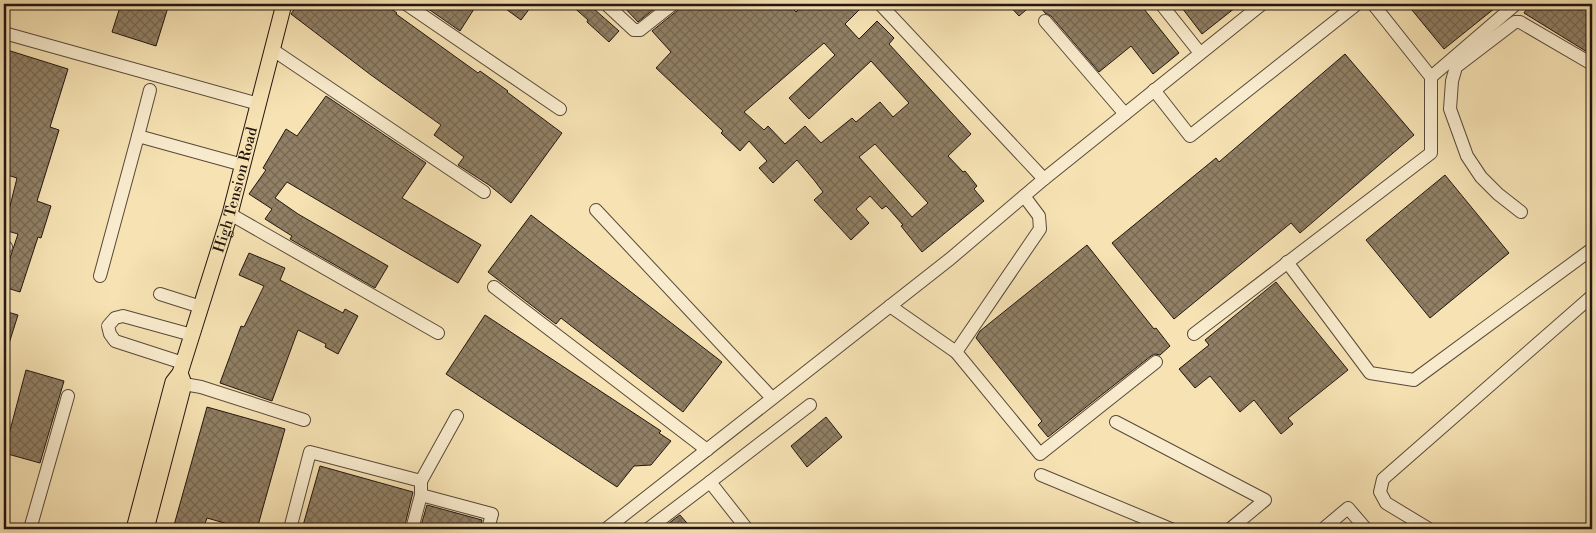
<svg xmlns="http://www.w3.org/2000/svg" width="1596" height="533" font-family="'Libre Bodoni',serif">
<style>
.building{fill:url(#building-cross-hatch);stroke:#231610;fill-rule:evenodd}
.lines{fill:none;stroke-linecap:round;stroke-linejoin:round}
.minor-casing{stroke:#584939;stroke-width:14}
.major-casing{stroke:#231610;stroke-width:17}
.minor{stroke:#f9ecce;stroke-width:12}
.major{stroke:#f6e2b3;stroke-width:15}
.labels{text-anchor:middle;stroke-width:5;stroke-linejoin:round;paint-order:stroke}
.street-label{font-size:15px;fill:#231610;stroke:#f9ecce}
</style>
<defs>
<pattern id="building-cross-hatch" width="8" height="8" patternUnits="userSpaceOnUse" patternTransform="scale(1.25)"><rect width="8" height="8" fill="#918065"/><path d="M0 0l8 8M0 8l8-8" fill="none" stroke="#766852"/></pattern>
</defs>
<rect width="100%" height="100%" fill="#f6e2b3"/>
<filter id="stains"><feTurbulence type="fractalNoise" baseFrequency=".004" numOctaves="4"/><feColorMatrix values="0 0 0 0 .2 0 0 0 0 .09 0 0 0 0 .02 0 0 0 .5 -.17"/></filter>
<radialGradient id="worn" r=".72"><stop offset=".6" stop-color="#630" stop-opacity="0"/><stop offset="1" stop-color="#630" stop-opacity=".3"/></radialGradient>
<!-- building -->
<g class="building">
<path d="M121 4H169L156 46 112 32Z"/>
<path d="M298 4H384L397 13 396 14 478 73 480 71 508 91 507 92 562 133 511 203 489 185 458 165 464 157 434 135 441 125 371 75 291 14Z"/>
<path d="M430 4H466L474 9 460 31 427 8Z"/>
<path d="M499 4H533L521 20Z"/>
<path d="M570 4H598L594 9 619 31 609 42 587 22 588 20Z"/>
<path d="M621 4H660L638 22Z"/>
<path d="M681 4H788L796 12 805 4H865L845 24 859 39 877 21 894 38 889 44 971 134 948 156 963 172 965 171 977 186 974 189 984 201 922 252 901 226 903 225 889 209 886 206 882 209 870 196 856 209 869 223 851 240 814 200 823 192 814 180 797 160 773 183 759 168 767 161 749 141 740 151 721 133 723 131 656 68 671 52 652 31 678 10ZM824 43 835 55 789 98 809 119 871 61 909 103 893 117 880 102 856 122 852 118 821 143 805 126 785 144 768 126 764 130 744 112ZM875 144 928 203 912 217 859 157Z"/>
<path d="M1008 4H1033L1019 16Z"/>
<path d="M1038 4H1140L1179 53 1153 74 1131 46 1099 72 1051 16 1045 13Z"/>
<path d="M1179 4H1240L1202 34Z"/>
<path d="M1407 4H1500L1444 49Z"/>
<path d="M1530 4H1592V55L1524 13Z"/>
<path d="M4 49 68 69 50 127 59 130 37 201 51 206 41 238 38 237 20 292 4 287V259L9 261 18 234 4 230 17 178 4 174Z"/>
<path d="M1345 54 1414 135 1300 233 1291 223 1174 319 1112 243 1216 158 1219 162Z"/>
<path d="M326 96 426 163 402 198 481 245 458 283 287 182 275 198 298 214 388 266 375 288 290 239 292 236 265 219 272 209 249 194 266 170 263 168 286 129 297 136Z"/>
<path d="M1445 175 1509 253 1430 318 1366 240Z"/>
<path d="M531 215 722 362 683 412 561 318 556 324 488 272Z"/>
<path d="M1087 245 1154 329 1156 328 1170 346 1160 355 1155 354 1151 356 1048 437 1038 425 1042 421 976 338 980 331Z"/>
<path d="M249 253 285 268 280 280 343 313 345 309 358 316 338 354 325 347 326 344 298 330 272 401 220 383 241 326 244 327 264 286 239 275Z"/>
<path d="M1276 282 1348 370 1288 418 1293 424 1281 434 1254 400 1240 412 1210 376 1195 388 1179 369 1209 345 1205 340Z"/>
<path d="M4 311 18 315 6 353H4Z"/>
<path d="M485 315 661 431 659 433 671 441 651 465 634 466 617 487 446 374Z"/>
<path d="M26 370 64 381 40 463 4 453Z"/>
<path d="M207 407 285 429 257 529H234L235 526 207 518 203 529H173Z"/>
<path d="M826 417 842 437 807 467 791 446Z"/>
<path d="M320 466 413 492 404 529H302Z"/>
<path d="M427 505 482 520 480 529H420Z"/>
<path d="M680 515 692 529H662L673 520Z"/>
</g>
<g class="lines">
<!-- minor casing -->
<g class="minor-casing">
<g id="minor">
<path d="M406 4 560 109"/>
<path d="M606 4 634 30H640L673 4"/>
<path d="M880 4 1044 179"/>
<path d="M1161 4 1200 53"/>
<path d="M1373 4 1431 77 1516 4"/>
<path d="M1045 21 1125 114"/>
<path d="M4 33 259 104"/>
<path d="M273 50 484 192"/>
<path d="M1154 90 1190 136 1357 4"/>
<path d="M138 136 150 90"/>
<path d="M596 210 772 398"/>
<path d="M1521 212 1498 194 1481 177 1467 156 1450 109 1452 81 1456 67 1515 22H1520L1592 64"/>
<path d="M230 214 438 333"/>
<path d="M4 246 6 247"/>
<path d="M1287 262 1370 373 1414 380 1592 249"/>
<path d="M100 276 138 136 243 165"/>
<path d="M494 287 707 450"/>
<path d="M160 294 201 307"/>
<path d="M890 306 956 352 1040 454 1156 362"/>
<path d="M1194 334 1431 153V77"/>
<path d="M956 352 1040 229 1039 216 1024 196"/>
<path d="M183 363 115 341 110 334 108 326 115 318 123 316 192 335"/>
<path d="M184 384 201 387 304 420"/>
<path d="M457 416 421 481V495L492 514 488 529"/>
<path d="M1116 422 1265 500 1230 529"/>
<path d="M1041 475 1171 529"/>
<path d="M30 529 68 396"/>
<path d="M290 529 310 452 421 481"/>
<path d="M412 529 421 495"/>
<path d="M606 529 950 259 1044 179 1262 4"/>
<path d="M648 529 710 482"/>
<path d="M747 529 710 482 810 405"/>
<path d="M1323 529 1348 508 1366 529"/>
<path d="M1429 529 1386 503 1380 492 1383 479 1592 296"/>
<path d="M1590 529 1592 528"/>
</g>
</g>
<!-- major casing -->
<g class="major-casing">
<g id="major">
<path id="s1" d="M134 529 173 382 180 373 230 214 284 4"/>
<path d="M146 529 184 384 180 373"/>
</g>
</g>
<!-- minor -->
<use href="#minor" class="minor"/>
<!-- major -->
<use href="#major" class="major"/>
</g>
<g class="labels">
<!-- street labels -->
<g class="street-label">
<text dy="5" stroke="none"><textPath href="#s1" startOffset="355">High Tension Road</textPath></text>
</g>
</g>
<!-- margin -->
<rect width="1596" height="533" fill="none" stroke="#f6e2b3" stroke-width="20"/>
<rect x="5" y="5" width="1586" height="523" fill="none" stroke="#231610" stroke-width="2.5"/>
<rect x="10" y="10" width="1576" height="513" fill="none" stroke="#231610"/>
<rect width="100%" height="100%" filter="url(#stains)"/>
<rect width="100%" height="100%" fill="url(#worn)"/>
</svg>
